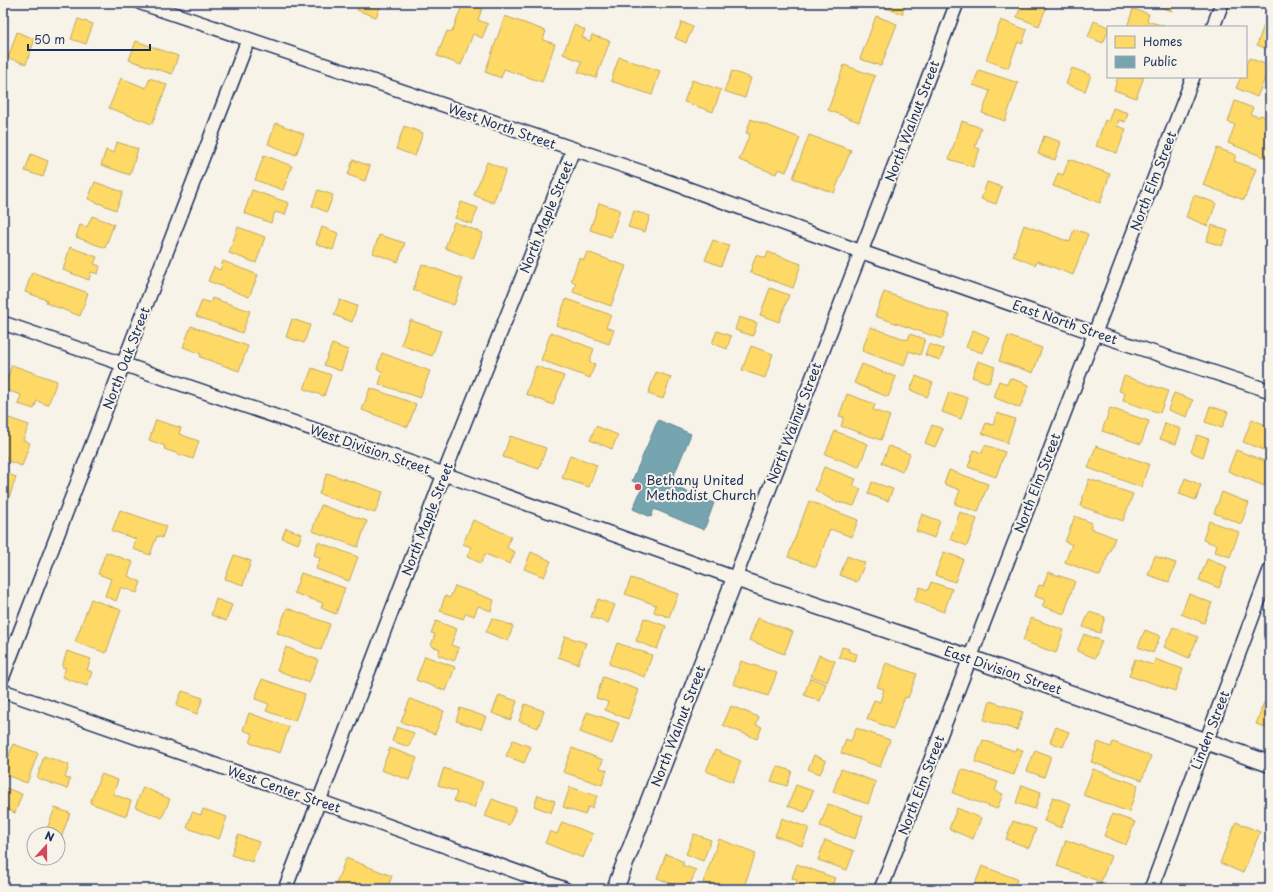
<svg xmlns="http://www.w3.org/2000/svg" width="1273" height="892" font-family="'Playpen Sans',sans-serif">
<style>
.homes{fill:#ffd966;stroke:#bba664}
.public{fill:#76a5af;stroke:#5b8297}
.lines{fill:none;stroke-linecap:round;stroke-linejoin:round}
.minor-casing{stroke:#1b2f5e;stroke-width:16}
.tertiary-casing{stroke:#1b2f5e;stroke-width:19}
.minor{stroke:#f7f3e8;stroke-width:13}
.tertiary{stroke:#f7f3e8;stroke-width:16}
.poi-dot{fill:#d1495b;stroke:#f7f3e8;stroke-width:1.5}
.labels{text-anchor:middle;stroke-width:4;stroke-linejoin:round;paint-order:stroke}
.street-label{font-size:13px;fill:#1b2f5e;stroke:#f7f3e8}
.poi-label{font-size:13px;fill:#1b2f5e;stroke:#f7f3e8;text-anchor:start}
</style>
<rect width="100%" height="100%" fill="#f7f3e8"/>
<filter id="ink" filterUnits="userSpaceOnUse"><feTurbulence type="fractalNoise" baseFrequency=".025" numOctaves="2"/><feDisplacementMap in="SourceGraphic" scale="8" xChannelSelector="R" yChannelSelector="G"/><feConvolveMatrix kernelMatrix="1 2 1 2 8 2 1 2 1" color-interpolation-filters="sRGB"/></filter>
<g filter="url(#ink)">
<!-- homes -->
<g class="homes">
<path d="M348 3H382L376 17 357 10 358 7Z"/>
<path d="M463 3H484L478 20 488 24 482 38 473 34 461 65 437 56 447 31 452 32Z"/>
<path d="M873 3H906L902 14Z"/>
<path d="M1022 3H1048L1039 26 1017 17Z"/>
<path d="M1148 3H1175L1172 11Z"/>
<path d="M1133 9 1149 14 1147 21 1164 26 1163 27H1127Z"/>
<path d="M505 16 546 31 543 40 555 44 542 82 504 69 501 78 485 72Z"/>
<path d="M876 16 897 24 881 66 860 59Z"/>
<path d="M78 19 93 24 86 44 71 39Z"/>
<path d="M1001 20 1027 30 1022 44 1018 42 1008 68 986 60Z"/>
<path d="M1094 21 1108 27V32L1103 43 1088 37Z"/>
<path d="M682 22 693 27 686 43 675 38Z"/>
<path d="M1265 22 1270 23V50L1257 45Z"/>
<path d="M574 25 585 30 582 37 590 41 592 35 610 41 596 78 578 72 582 62 563 54Z"/>
<path d="M17 32 35 39 26 64 8 58Z"/>
<path d="M136 41 178 56 172 74 129 60Z"/>
<path d="M619 57 660 71 652 95 611 81Z"/>
<path d="M1249 58 1270 66 1257 97 1236 88 1241 77H1246V65Z"/>
<path d="M844 65 875 76 859 122 828 110Z"/>
<path d="M1072 68 1091 75 1085 91 1066 84Z"/>
<path d="M979 70 1018 83 1005 121 982 113 990 91 973 85Z"/>
<path d="M732 71 751 78 745 98 724 91Z"/>
<path d="M1118 77H1144L1136 98 1114 90Z"/>
<path d="M121 78 146 88 150 78 167 85 152 124 109 108Z"/>
<path d="M692 80 721 90 713 112 684 102Z"/>
<path d="M1235 101 1253 108 1250 114 1259 117 1260 115 1270 118V147L1266 158 1228 143 1235 125 1228 122Z"/>
<path d="M1113 108 1128 113 1125 122 1119 120 1117 126 1126 129 1117 153 1096 146 1105 120 1108 122Z"/>
<path d="M751 119 800 138 786 172 778 169 776 174 739 160 750 134 746 133Z"/>
<path d="M962 121 981 128 975 147 980 149 973 167 949 159Z"/>
<path d="M276 123 304 134 296 155 268 144Z"/>
<path d="M404 126 423 133 415 156 396 149Z"/>
<path d="M809 135 851 150 834 193 793 178Z"/>
<path d="M1044 136 1061 142 1055 160 1038 154Z"/>
<path d="M117 142 138 149 130 175 101 165 106 150 114 153Z"/>
<path d="M1217 148 1236 155 1234 161 1256 169 1244 200 1203 185Z"/>
<path d="M31 154 48 161 43 177 25 171Z"/>
<path d="M264 155 292 166 283 190 255 180Z"/>
<path d="M1069 159 1110 174 1100 203 1053 186 1058 173 1063 175Z"/>
<path d="M353 160 370 166 365 181 348 175Z"/>
<path d="M487 162 506 170 493 203 474 195Z"/>
<path d="M95 182 123 192 116 210 88 199Z"/>
<path d="M987 182 1002 187 996 204 981 199Z"/>
<path d="M252 190 289 203 285 215 275 212 271 223 244 213Z"/>
<path d="M318 190 333 195 327 212 312 206Z"/>
<path d="M1194 195 1216 203 1208 226 1186 217Z"/>
<path d="M461 202 478 208 472 224 455 218Z"/>
<path d="M599 203 620 210 611 237 590 230Z"/>
<path d="M634 211 650 216 645 232 628 227Z"/>
<path d="M92 216 114 224 105 248 76 237 80 225 87 227Z"/>
<path d="M454 222 483 233 473 259 445 248Z"/>
<path d="M1024 225 1070 242 1074 229 1088 234 1073 275 1037 261 1035 265 1013 256Z"/>
<path d="M1212 225 1228 231 1222 246 1206 241Z"/>
<path d="M238 227 265 237 256 263 229 253Z"/>
<path d="M322 227 338 233 333 250 316 244Z"/>
<path d="M379 235 405 243 398 262 373 253Z"/>
<path d="M713 240 729 246 721 266 705 260Z"/>
<path d="M70 247 97 257 94 264 100 266 98 274 91 272 89 280 63 270Z"/>
<path d="M587 252 626 266 611 306 573 292 576 283 571 281 579 258 584 260Z"/>
<path d="M768 252 801 264 793 288 750 272 756 255 766 258Z"/>
<path d="M223 261 258 275 249 297 208 281 214 267 220 270Z"/>
<path d="M422 264 463 279 454 305 413 290Z"/>
<path d="M32 272 88 293 80 316 46 303 47 300 25 292Z"/>
<path d="M770 288 789 295 779 322 760 315Z"/>
<path d="M884 292 950 315 942 339 875 316Z"/>
<path d="M212 298 250 311 242 333 196 316 202 300 210 303Z"/>
<path d="M566 299 611 315 606 327 614 330 609 344 556 325Z"/>
<path d="M340 300 357 306 352 322 334 315Z"/>
<path d="M739 317 757 323 753 336 735 330Z"/>
<path d="M292 319 310 325 304 343 286 337Z"/>
<path d="M410 320 441 331 432 356 401 345Z"/>
<path d="M191 326 248 346 239 371 200 357 201 354 183 347Z"/>
<path d="M870 327 908 340 910 334 925 339 920 355 909 351 904 366 862 351Z"/>
<path d="M973 330 989 337 982 353 966 347Z"/>
<path d="M717 331 731 336 727 349 712 343Z"/>
<path d="M551 332 594 349 589 362 595 364 590 378 541 360Z"/>
<path d="M1008 336 1042 348 1033 373 999 361Z"/>
<path d="M332 344 348 350 341 371 324 365Z"/>
<path d="M929 344 944 349 940 360 925 355Z"/>
<path d="M751 346 773 354 765 378 742 370Z"/>
<path d="M382 353 430 371 420 398 379 384 383 372 377 369Z"/>
<path d="M978 361 995 367 989 383 972 377Z"/>
<path d="M862 364 896 377 888 397 854 383Z"/>
<path d="M12 365 57 381 48 405 37 401 34 409 18 404 21 395 3 389Z"/>
<path d="M536 366 564 376 553 405 526 394Z"/>
<path d="M312 368 331 375 324 396 304 389Z"/>
<path d="M656 372 671 377 663 399 648 394Z"/>
<path d="M916 376 933 383 927 397 910 390Z"/>
<path d="M1124 376 1168 391 1160 413 1123 401 1125 393 1119 391Z"/>
<path d="M1010 378 1029 385 1020 408 993 397 999 381 1007 384Z"/>
<path d="M370 388 416 404 408 427 362 410Z"/>
<path d="M949 392 968 398 961 419 942 412Z"/>
<path d="M1174 393 1193 400 1187 417 1168 410Z"/>
<path d="M847 394 875 404 873 410 890 416 881 440 841 426 844 417 839 416Z"/>
<path d="M1210 406 1228 412 1222 428 1205 422Z"/>
<path d="M1110 408 1149 421 1141 444 1102 431Z"/>
<path d="M997 413 1015 419 1007 443 982 433 986 423 993 425Z"/>
<path d="M3 416 29 425 23 440 30 443 22 466 5 460 7 457 3 455Z"/>
<path d="M1252 419 1270 427V452L1243 442Z"/>
<path d="M156 420 181 428 179 434 199 441 193 459 164 449 165 446 149 440Z"/>
<path d="M1165 423 1181 429 1176 444 1160 439Z"/>
<path d="M932 425 943 429 935 447 925 443Z"/>
<path d="M596 426 618 435 612 449 590 440Z"/>
<path d="M835 431 868 444 859 467 825 454Z"/>
<path d="M1197 435 1209 439 1203 457 1191 452Z"/>
<path d="M510 436 546 448 539 469 503 457Z"/>
<path d="M985 445 1005 452 996 477 968 467 974 450 982 453Z"/>
<path d="M889 446 910 454 902 472 882 463Z"/>
<path d="M1096 446 1149 464 1141 487 1088 468Z"/>
<path d="M1236 450 1270 463V471L1264 486 1228 471Z"/>
<path d="M570 455 597 465 589 487 562 478Z"/>
<path d="M824 467 856 479 853 486 861 489 854 506 834 501 815 490Z"/>
<path d="M949 470 988 484 978 512 955 504 960 490 944 484Z"/>
<path d="M3 472 16 477 3 516Z"/>
<path d="M327 473 383 492 375 513 319 494Z"/>
<path d="M1185 478 1201 485 1196 500 1179 494Z"/>
<path d="M1089 479 1133 494 1123 521 1080 506Z"/>
<path d="M872 482 893 489 888 501 868 494Z"/>
<path d="M1222 492 1249 503 1241 524 1214 513Z"/>
<path d="M809 501 858 520 852 537 830 529 816 567 788 557Z"/>
<path d="M321 505 367 521 358 547 312 531Z"/>
<path d="M120 510 166 526 162 538 157 536 150 555 133 549 136 539 112 531Z"/>
<path d="M960 512 977 519 967 546 950 539Z"/>
<path d="M922 514 940 521 934 538 916 531Z"/>
<path d="M1075 516 1092 523 1090 528 1115 538 1100 576 1065 562 1072 544 1065 542Z"/>
<path d="M473 520 511 536 507 548 515 552 510 564 485 554 481 563 467 557 471 547 463 544Z"/>
<path d="M1209 521 1239 532 1230 557 1215 552 1217 545 1203 540Z"/>
<path d="M286 528 302 534 298 544 282 538Z"/>
<path d="M318 542 358 557 349 581 316 569 320 558 314 555Z"/>
<path d="M106 552 133 562 128 576 141 582 137 593 121 587 116 601 105 596 111 579 98 574Z"/>
<path d="M531 552 551 561 544 577 524 569Z"/>
<path d="M944 552 963 559 955 582 935 575Z"/>
<path d="M234 555 251 561 243 585 225 579Z"/>
<path d="M847 556 865 563 857 582 840 575Z"/>
<path d="M1155 556 1176 563 1169 582 1148 575Z"/>
<path d="M1207 559 1227 567 1219 588 1199 580Z"/>
<path d="M1048 572 1075 581 1064 614 1042 606 1045 600 1035 596 1039 585 1043 586Z"/>
<path d="M301 573 345 588 336 614 321 608 323 603 294 593Z"/>
<path d="M631 578 678 594 669 617 654 612 656 605 625 594Z"/>
<path d="M931 582 952 589 944 612 914 601 920 587 928 590Z"/>
<path d="M455 586 494 600 491 611 478 606 474 616 466 613 463 619 440 611 445 596 450 598Z"/>
<path d="M1189 594 1212 603 1204 623 1181 614Z"/>
<path d="M91 599 121 610 106 653 75 642Z"/>
<path d="M216 599 232 605 226 621 211 615Z"/>
<path d="M598 599 615 605 608 623 591 617Z"/>
<path d="M287 608 330 624 321 650 277 633Z"/>
<path d="M1089 612 1105 617 1100 633 1083 627Z"/>
<path d="M492 618 513 626 508 641 486 632Z"/>
<path d="M644 618 666 626 657 649 636 641Z"/>
<path d="M758 618 793 632 784 654 749 640Z"/>
<path d="M1031 618 1064 630 1056 653 1023 641Z"/>
<path d="M436 621 457 629 451 645 459 648 454 661 438 655 440 649 431 646 435 634 431 633Z"/>
<path d="M1173 627 1198 637 1189 658 1164 647Z"/>
<path d="M1145 630 1160 636 1153 653 1138 647Z"/>
<path d="M1084 634 1102 641 1095 658 1077 651Z"/>
<path d="M565 636 586 643 578 664 558 657Z"/>
<path d="M617 643 652 655 645 677 609 664Z"/>
<path d="M286 647 318 660 309 683 277 670Z"/>
<path d="M842 647 849 649 848 651 857 654 855 662 839 657Z"/>
<path d="M67 651 91 659 87 670 92 672 87 686 62 677 66 668 62 667Z"/>
<path d="M819 655 835 661 827 682 811 676Z"/>
<path d="M425 656 455 667 446 691 416 680Z"/>
<path d="M1135 659 1153 665 1155 659 1183 669 1175 691 1141 679V680L1129 676Z"/>
<path d="M741 661 777 673 768 696 733 684Z"/>
<path d="M886 663 917 674 908 698 905 697 893 729 867 719 874 700 880 702 884 689 877 687Z"/>
<path d="M603 677 639 690 628 719 605 710 608 702 596 698Z"/>
<path d="M810 678 826 684 820 701 804 695Z"/>
<path d="M262 679 305 694 295 721 266 711 269 704 255 699Z"/>
<path d="M182 691 203 698 197 714 176 706Z"/>
<path d="M499 695 517 701 511 720 492 713Z"/>
<path d="M410 699 444 711 435 734 401 722Z"/>
<path d="M990 701 1023 712 1017 730 984 720Z"/>
<path d="M1264 702 1270 705V729L1256 724Z"/>
<path d="M525 704 544 711 538 728 519 721Z"/>
<path d="M731 706 759 717 756 725 762 727 757 739 723 725Z"/>
<path d="M460 708 486 717 481 729 456 721Z"/>
<path d="M587 712 619 723 612 744 580 732Z"/>
<path d="M249 713 289 727 280 753 250 743 253 734 243 730Z"/>
<path d="M397 727 414 733 409 747 392 741Z"/>
<path d="M1056 727 1069 732 1063 747 1050 742Z"/>
<path d="M856 728 890 740 880 767 841 753 846 739 851 741Z"/>
<path d="M513 740 531 747 524 763 506 756Z"/>
<path d="M983 740 1015 751 1016 748 1023 750 1014 775 975 762Z"/>
<path d="M1098 742 1111 747 1113 742 1151 756 1142 780 1091 762Z"/>
<path d="M13 744 38 753 27 783 3 774Z"/>
<path d="M390 748 417 758 409 780 381 770Z"/>
<path d="M572 748 603 760 600 768 607 770 602 785 563 772Z"/>
<path d="M715 750 741 761 733 782 706 771Z"/>
<path d="M1035 750 1051 756 1044 777 1027 771Z"/>
<path d="M814 755 826 761 820 774 808 769Z"/>
<path d="M44 756 69 765 65 778 70 779 67 789 37 778Z"/>
<path d="M777 766 792 771 787 786 771 781Z"/>
<path d="M444 768 483 782 474 808 454 801 457 792 438 785Z"/>
<path d="M841 769 876 782 868 804 833 792Z"/>
<path d="M962 769 998 782 995 791 1003 794 997 809 953 793Z"/>
<path d="M1093 769 1138 785 1129 812 1083 795Z"/>
<path d="M101 774 118 780 113 794 131 801 126 816 90 803Z"/>
<path d="M796 785 813 791 805 812 788 806Z"/>
<path d="M1022 785 1041 792 1035 809 1016 803Z"/>
<path d="M3 787 22 794 15 813 3 808Z"/>
<path d="M143 787 170 799 162 818 135 807Z"/>
<path d="M570 787 597 796 592 808 588 807 585 815 563 807Z"/>
<path d="M538 795 555 801 551 813 534 806Z"/>
<path d="M1053 797 1071 804 1061 828 1044 821Z"/>
<path d="M492 799 516 808 509 825 485 816Z"/>
<path d="M828 804 863 816 855 839 820 826Z"/>
<path d="M55 808 70 813 60 841 58 840V834H45Z"/>
<path d="M957 808 981 818 973 839 949 829Z"/>
<path d="M203 809 227 817 219 839 187 828 192 812 201 815Z"/>
<path d="M1112 814 1135 822 1126 845 1104 836Z"/>
<path d="M782 818 809 828 802 846 775 836Z"/>
<path d="M1013 821 1036 829 1029 848 1006 839Z"/>
<path d="M562 822 593 834 583 858 545 843 550 831 557 834Z"/>
<path d="M1236 822 1260 832 1243 873 1220 863Z"/>
<path d="M694 834 711 840 703 861 686 854Z"/>
<path d="M238 835 259 842 252 862 231 855Z"/>
<path d="M719 839 756 853 743 889H720L703 883Z"/>
<path d="M825 840 854 851 847 870 818 860Z"/>
<path d="M1066 840 1111 856 1101 882 1057 866Z"/>
<path d="M666 854 684 862 682 865 696 870 688 889H685L657 878Z"/>
<path d="M346 858 392 876 387 889 380 888V889H334Z"/>
<path d="M797 864 835 878 831 889H794L797 880 792 878Z"/>
<path d="M982 866 1017 879 1014 889H973Z"/>
<path d="M1066 884 1082 889H1064Z"/>
</g>
<!-- public -->
<path class="public" d="M658 420 691 434 670 485 714 503 704 530 654 509 651 517 633 509 643 485 632 481Z"/>
<g class="lines">
<!-- minor casing -->
<g class="minor-casing">
<g id="minor">
<path d="M141 3 645 173 862 252 1094 333 1270 391"/>
<path d="M1213 27 1222 3"/>
<path d="M3 323 444 474 735 578 957 3"/>
<path d="M3 676 248 40"/>
<path d="M3 691 319 801 565 889"/>
<path d="M285 889 319 801 444 474 573 150"/>
<path d="M881 889C986 619 1089 347 1193 77"/>
<path d="M1151 889 1270 570"/>
</g>
</g>
<!-- tertiary casing -->
<g class="tertiary-casing">
<path id="tertiary" d="M615 889 735 578 970 658 1270 764"/>
</g>
<!-- minor -->
<use href="#minor" class="minor"/>
<!-- tertiary -->
<use href="#tertiary" class="tertiary"/>
</g>
</g>
<!-- markers -->
<circle class="poi-dot" cx="638" cy="487" r="4"/>
<g class="labels">
<!-- street labels -->
<g class="street-label">
<text transform="translate(912 121) rotate(-69)" y="5">North Walnut Street</text>
<text transform="translate(502 126) rotate(19)" y="5">West North Street</text>
<text transform="translate(1153 181) rotate(-69)" y="5">North Elm Street</text>
<text transform="translate(546 217) rotate(-68)" y="5">North Maple Street</text>
<text transform="translate(1065 322) rotate(19)" y="5">East North Street</text>
<text transform="translate(126 358) rotate(-69)" y="5">North Oak Street</text>
<text transform="translate(794 423) rotate(-69)" y="5">North Walnut Street</text>
<text transform="translate(370 449) rotate(19)" y="5">West Division Street</text>
<text transform="translate(1037 483) rotate(-69)" y="5">North Elm Street</text>
<text transform="translate(427 519) rotate(-69)" y="5">North Maple Street</text>
<text transform="translate(1003 670) rotate(19)" y="5">East Division Street</text>
<text transform="translate(678 726) rotate(-69)" y="5">North Walnut Street</text>
<text transform="translate(1210 730) rotate(-69)" y="5">Linden Street</text>
<text transform="translate(921 785) rotate(-69)" y="5">North Elm Street</text>
<text transform="translate(284 789) rotate(19)" y="5">West Center Street</text>
</g>
<!-- poi labels -->
<g class="poi-label">
<text x="646" y="485">Bethany United<tspan x="646" dy="15">Methodist Church</tspan></text>
</g>
</g>
<!-- margin -->
<rect width="1273" height="892" fill="none" stroke="#f7f3e8" stroke-width="16"/>
<rect x="8" y="8" width="1257" height="876" fill="none" stroke="#1b2f5e" stroke-width="1.5" filter="url(#ink)"/>
<!-- legend -->
<rect x="1107" y="26" width="140" height="52" fill="#f7f3e8" stroke="#9fa5b1"/>
<rect x="1115" y="36" width="20" height="12" fill="#ffd966" stroke="#9fa5b1"/>
<text x="1143" y="46" font-size="12" fill="#1b2f5e">Homes</text>
<rect x="1115" y="56" width="20" height="12" fill="#76a5af" stroke="#9fa5b1"/>
<text x="1143" y="66" font-size="12" fill="#1b2f5e">Public</text>
<!-- north arrow -->
<g transform="translate(46 846) rotate(21)"><circle r="19" fill="#f7f3e8" stroke="#9fa5b1"/>
<path d="M0-3L7 15L0 10L-7 15Z" fill="#d1495b"/>
<text y="-6" font-size="11" font-weight="bold" text-anchor="middle" fill="#1b2f5e">N</text>
</g>
<!-- scale -->
<path d="M28 44v6h122v-6" fill="none" stroke="#1b2f5e" stroke-width="2"/>
<text x="34" y="44" font-size="12" fill="#1b2f5e" stroke="#f7f3e8" stroke-width="3" paint-order="stroke">50 m</text>
</svg>
